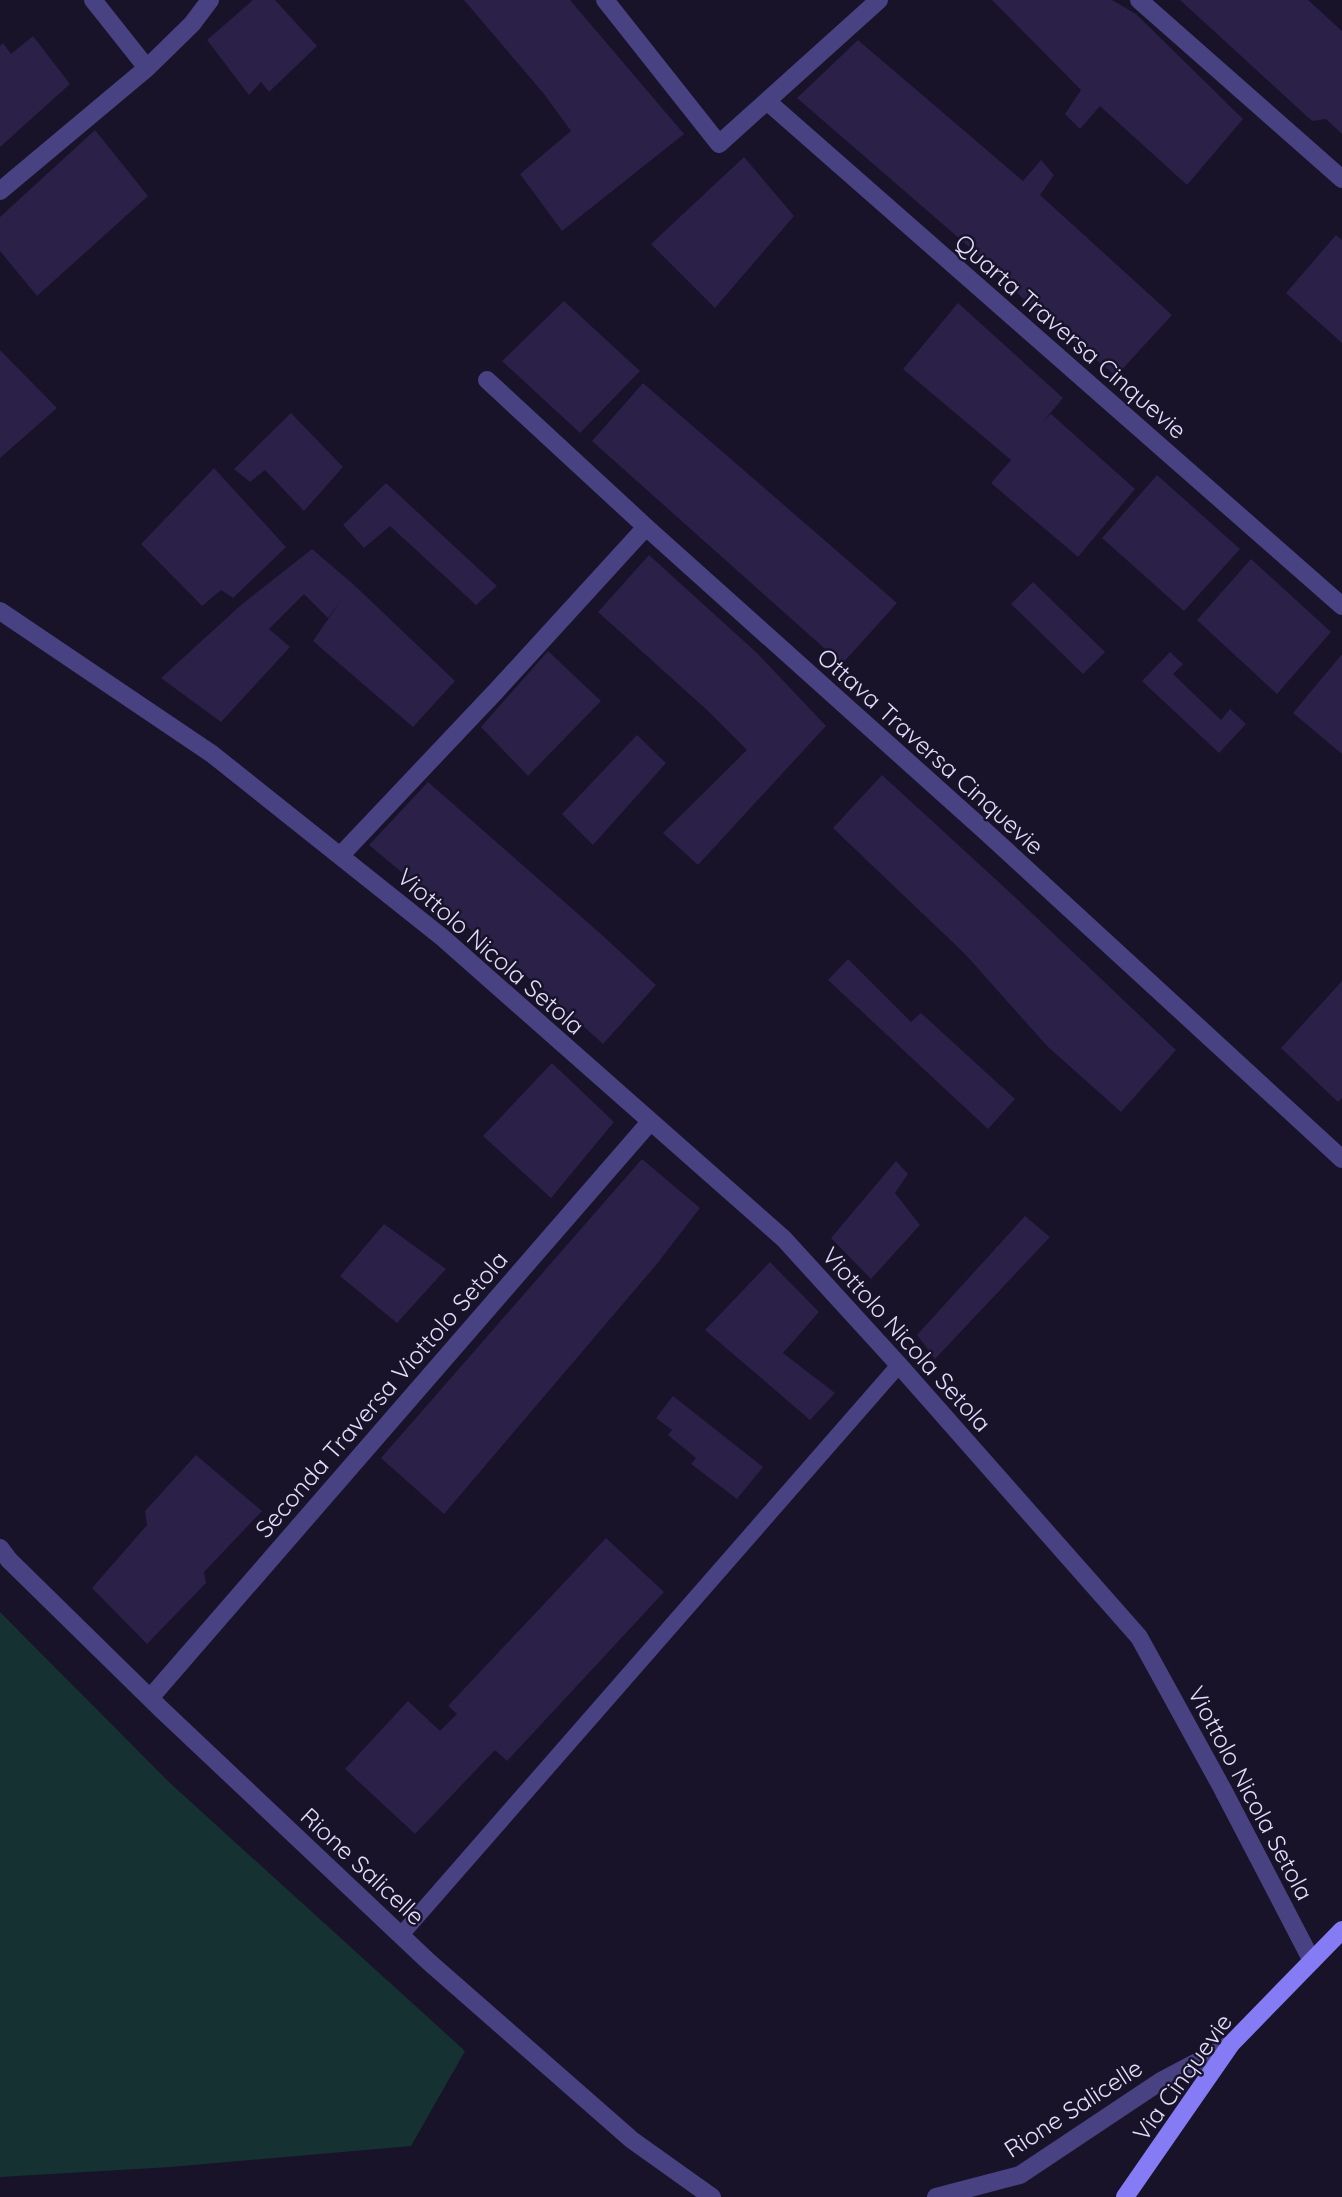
<svg xmlns="http://www.w3.org/2000/svg" width="1342" height="2197" viewBox="0 0 1342 2197" font-family="Quicksand,sans-serif">
  <style>
    .green { fill: #163132 }
    .building { fill: #2a2048 }
    .lines { fill: none; stroke-linecap: round; stroke-linejoin: round }
    .lane { stroke: #484283; stroke-width: 16 }
    .street { stroke: #484283; stroke-width: 18 }
    .secondary { stroke: #857bf5; stroke-width: 18 }
    .labels { text-anchor: middle; dominant-baseline: central; stroke-width: 5; stroke-linejoin: round; paint-order: stroke }
    .street-label { font-size: 24px; fill: #e2ddfc; stroke: #181328 }
  </style>
  <rect width="100%" height="100%" fill="#181328"/>
  <path class="green" d="M0 1612 170 1783 465 2051 411 2146 171 2167 0 2177Z"/>
  <path class="building" d="M253 0H275L317 46 269 92 261 82 249 95 207 40Z
    M464 0H570L684 134 562 231 520 174 571 131 544 94Z
    M992 0H1112L1136 14 1243 119 1187 185 1100 106 1080 129 1065 114 1081 90Z
    M1180 0H1308L1342 31V134L1326 119 1312 121Z
    M33 36 70 84 0 147V46L3 43 11 54Z
    M858 40 1023 181 1041 160 1054 175 1040 195 1172 315 1116 376 1035 310 968 246 797 98Z
    M95 130 148 196 37 296 0 251V217Z
    M744 157 794 216 715 308 651 244Z
    M1336 235 1342 240V343L1286 293Z
    M564 301 640 371 580 433 502 361Z
    M958 303 1063 398 1043 422 1051 414 1135 489 1078 557 991 483 1011 460 903 369Z
    M0 350 57 408 0 458Z
    M643 383 897 603 842 664 592 441Z
    M291 413 343 467 304 511 265 470 250 482 234 469Z
    M214 468 286 547 233 598 221 590 202 606 141 544Z
    M1157 475 1240 549 1184 611 1102 538Z
    M386 483 497 586 476 605 390 526 364 548 343 525Z
    M312 549 353 584 455 681 413 727 313 641 342 599 328 618 304 594 269 629 290 647 221 722 161 678 241 605Z
    M649 555 757 653 826 726 698 865 663 833 747 750 707 710 598 612Z
    M1251 559 1331 632 1277 694 1197 620Z
    M1033 582 1105 652 1083 674 1011 604Z
    M548 651 601 701 528 776 481 727Z
    M1170 652 1183 664 1173 674 1221 720 1230 709 1246 724 1219 753 1142 681Z
    M1342 654V754L1293 713Z
    M637 735 666 763 593 845 562 814Z
    M882 775 1016 898 1176 1050 1121 1112 1047 1046 965 954 833 828Z
    M428 782 602 935 656 985 603 1044 549 995 369 845Z
    M848 959 911 1022 921 1013 1015 1099 988 1129 828 980Z
    M1342 981V1098L1338 1102 1281 1048Z
    M552 1063 614 1122 551 1198 483 1136Z
    M642 1159 700 1208 656 1265 444 1514 381 1458Z
    M896 1161 908 1174 895 1193 920 1225 871 1279 831 1238Z
    M1025 1216 1050 1237 935 1359 917 1335Z
    M384 1224 446 1269 397 1323 340 1276Z
    M770 1262 819 1312 783 1353 835 1393 810 1420 705 1330Z
    M673 1396 763 1467 737 1499 691 1464 696 1458 668 1435 672 1430 656 1418Z
    M196 1455 262 1511 204 1572 206 1583 147 1644 92 1588 147 1525 145 1511Z
    M606 1538 664 1592 507 1761 495 1750 415 1834 345 1769 408 1701 440 1731 457 1714 448 1706Z"/>
  <g class="lines">
    <path class="lane" d="M401 1935 899 1365"/>
    <path class="street" d="M605 0 719 144 879 0
      M1139 0 1342 179
      M147 68 192 24 210 0
      M768 102 1342 606
      M0 191 147 68 93 0
      M487 380 646 527 985 831 1342 1159
      M0 611 212 754 443 938 784 1239 899 1365 1139 1637 1222 1788 1312 1961
      M340 856 497 690 646 527
      M0 1548 9 1560 162 1710 429 1962 632 2140 712 2197
      M150 1698 650 1122
      M936 2197 1020 2175 1161 2081 1231 2044"/>
    <path class="secondary" d="M1125 2197 1231 2044 1342 1930"/>
  </g>
  <g class="labels">
    <g class="street-label">
      <text transform="translate(1071 336) rotate(41)">Quarta Traversa Cinquevie</text>
      <text transform="translate(931 751) rotate(42)">Ottava Traversa Cinquevie</text>
      <text transform="translate(491 951) rotate(41)">Viottolo Nicola Setola</text>
      <text transform="translate(907 1339) rotate(48)">Viottolo Nicola Setola</text>
      <text transform="translate(381 1394) rotate(-49)">Seconda Traversa Viottolo Setola</text>
      <text transform="translate(1251 1793) rotate(62)">Viottolo Nicola Setola</text>
      <text transform="translate(363 1866) rotate(43)">Rione Salicelle</text>
      <text transform="translate(1182 2077) rotate(-54)">Via Cinquevie</text>
      <text transform="translate(1073 2108) rotate(-33)">Rione Salicelle</text>
    </g>
  </g>
</svg>
